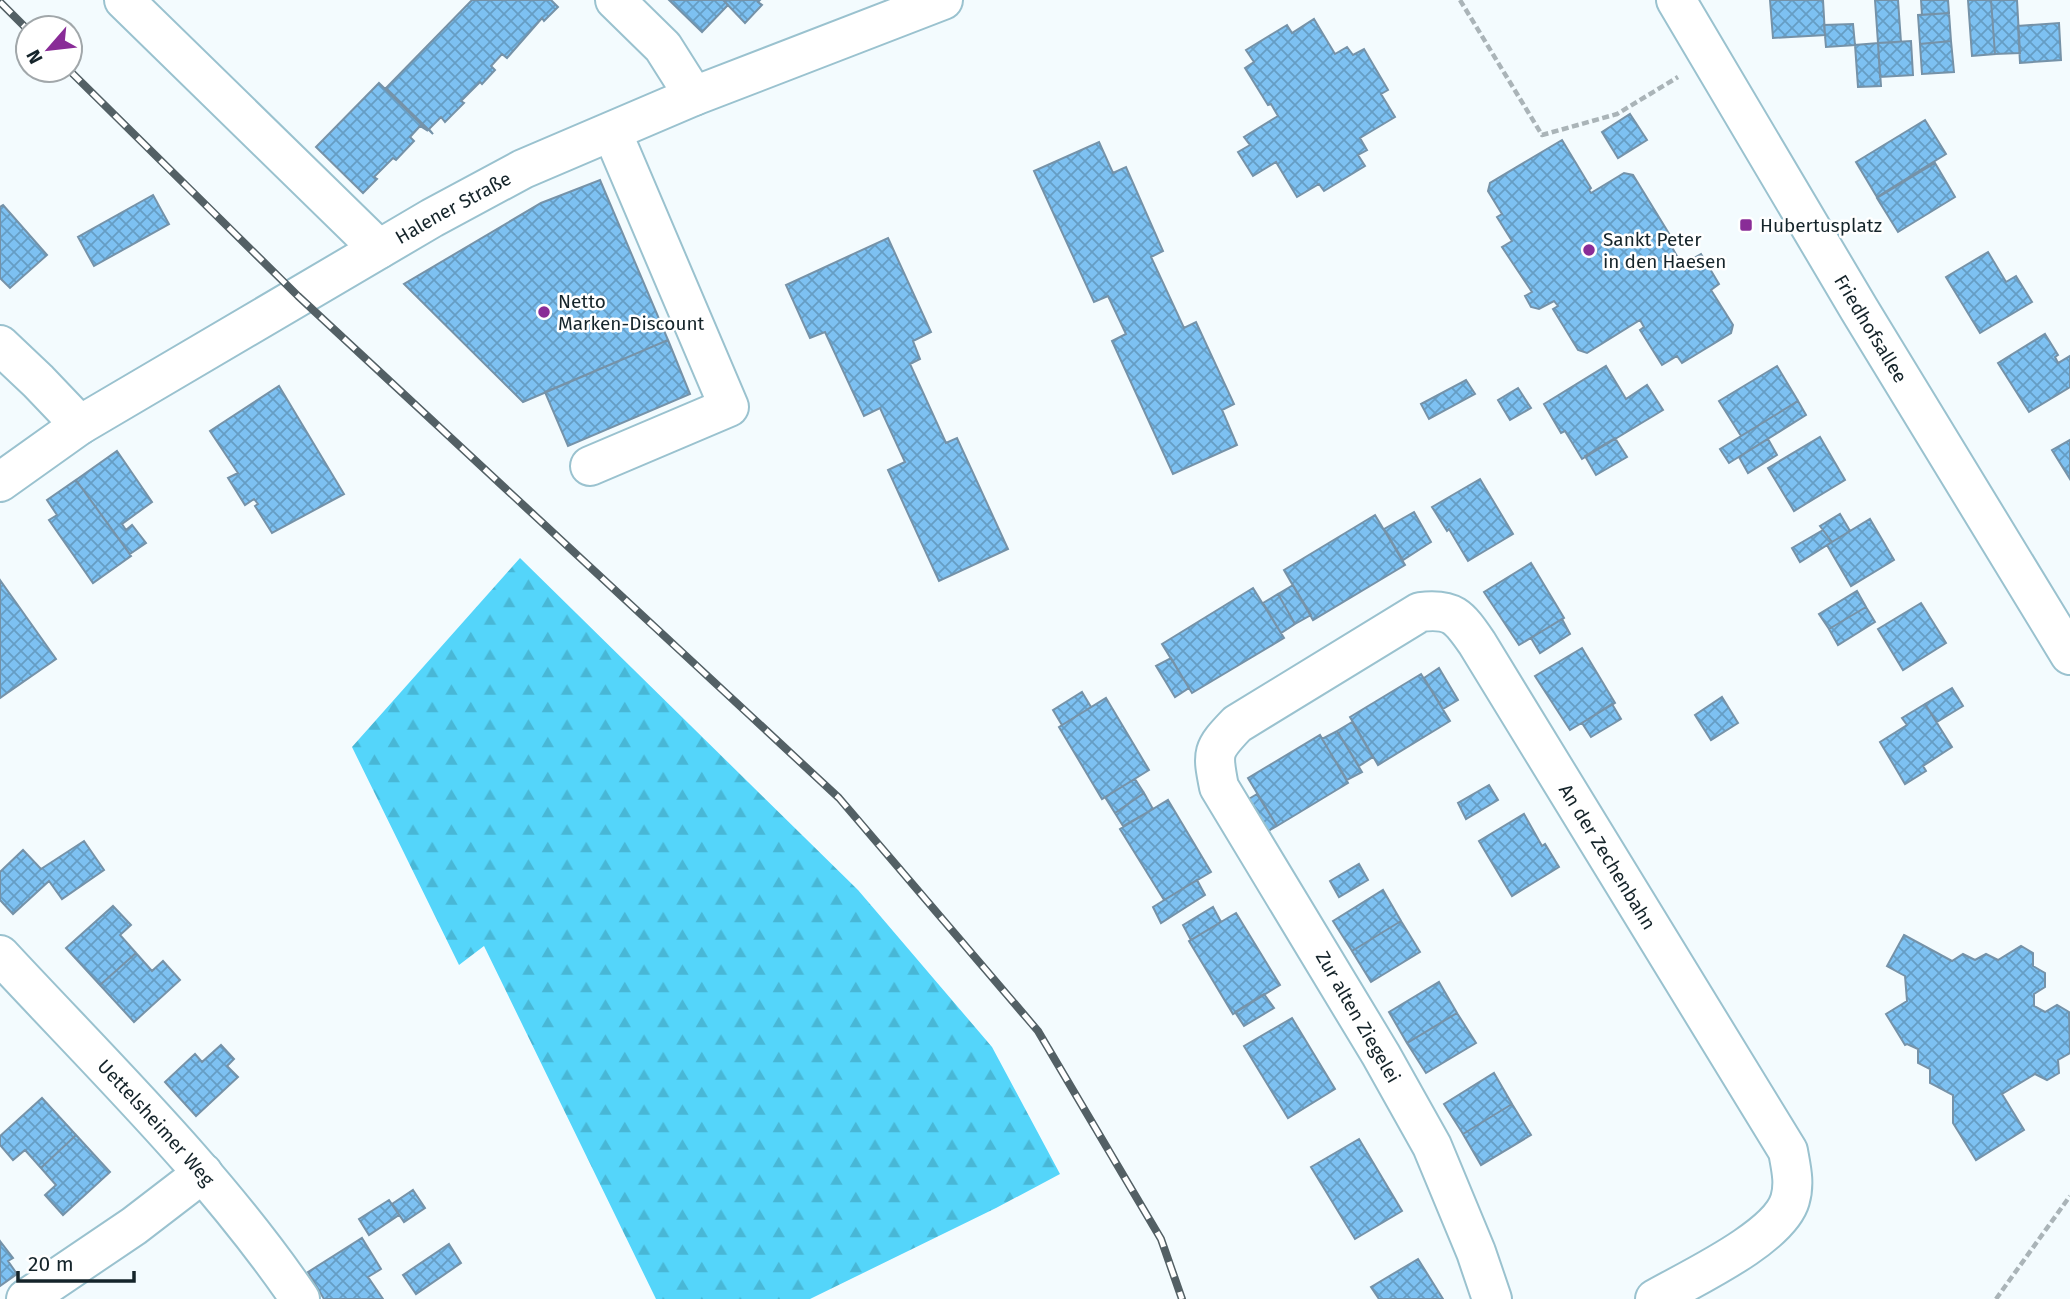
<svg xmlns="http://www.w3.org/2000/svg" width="2070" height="1299" viewBox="0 0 2070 1299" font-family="'Fira Sans',sans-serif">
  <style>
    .forest { fill: url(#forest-firs) }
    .building { fill: url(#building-cross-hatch); stroke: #7592a8; stroke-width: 2 }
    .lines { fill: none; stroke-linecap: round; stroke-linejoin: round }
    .minor-casing { stroke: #9ac2cf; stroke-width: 42 }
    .path { stroke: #aab4b8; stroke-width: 4.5; stroke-dasharray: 7 3.5; stroke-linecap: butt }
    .minor { stroke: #fff; stroke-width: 38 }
    .rail-casing { stroke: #536065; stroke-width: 8 }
    .rail { stroke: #fff; stroke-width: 5; stroke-dasharray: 16; stroke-linecap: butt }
    .poi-dot { fill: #892c97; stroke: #fff; stroke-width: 2.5 }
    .labels { text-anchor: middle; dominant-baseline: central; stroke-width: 5; stroke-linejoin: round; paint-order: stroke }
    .street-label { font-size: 19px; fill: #15242a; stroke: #fff }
    .poi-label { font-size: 19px; fill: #15242a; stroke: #fff; text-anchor: start }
  </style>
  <defs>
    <pattern id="forest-firs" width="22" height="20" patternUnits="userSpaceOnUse" patternTransform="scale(1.75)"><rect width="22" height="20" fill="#54d5fa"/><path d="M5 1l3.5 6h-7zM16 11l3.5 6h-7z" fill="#48b7d6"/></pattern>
    <pattern id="building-cross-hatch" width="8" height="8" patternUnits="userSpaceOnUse" patternTransform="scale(1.75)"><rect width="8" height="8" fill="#7dc1f2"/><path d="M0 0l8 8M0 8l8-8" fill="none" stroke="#659dc4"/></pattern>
  </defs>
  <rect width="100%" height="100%" fill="#f3fbfe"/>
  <path class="forest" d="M520 558 858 890 992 1047 1060 1174 996 1208 810 1299H656L484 946 459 965 352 747Z"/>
  <path class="building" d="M472 0H551L558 7 544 21 542 18 507 58 502 54 491 66 495 70 482 84 480 82 461 101 464 103 445 122 441 117 429 129 433 134 386 88Z
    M669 0H723L728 5 702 32Z
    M723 0H760L758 2 762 5 745 23Z
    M1770 0H1823L1825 35 1773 38Z
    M1875 0H1898L1901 42 1878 43Z
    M1921 0H1948L1949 13 1922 15Z
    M1968 0H1991L1995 54 1972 56Z
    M1991 0H2017L2020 53 1995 54Z
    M1949 13 1951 41 1920 44 1918 15Z
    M1314 19 1335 54 1347 47 1353 55 1364 49 1388 90 1381 94 1395 117 1360 138 1367 150 1358 155 1365 166 1324 191 1319 184 1297 197 1276 162 1253 176 1238 152 1250 145 1244 137 1278 116 1271 104 1268 105 1245 68 1254 62 1246 50 1287 25 1292 33Z
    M2059 23 2061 60 2020 63 2018 26Z
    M1853 24 1855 45 1826 47 1824 25Z
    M1911 41 1913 75 1880 77 1878 43Z
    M1951 41 1954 72 1922 74 1920 44Z
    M1878 43 1881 86 1858 87 1855 45Z
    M379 83 428 131 420 126 410 137 414 141 396 160 393 158 374 177 377 179 363 193 316 147Z
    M1630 114 1647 140 1618 158 1602 132Z
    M1925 120 1946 154 1877 197 1856 162Z
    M1562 140 1591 188 1589 190 1591 193 1624 173 1633 175 1673 240 1669 242 1682 265 1701 254 1719 284 1711 290 1733 325 1731 333 1682 363 1677 356 1662 365 1640 330 1644 327 1640 320 1587 353 1578 350 1553 309 1558 306 1554 301 1539 309 1531 307 1525 296 1532 292 1502 247 1512 241 1497 217 1502 214 1488 191 1490 183Z
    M1099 142 1113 173 1126 167 1163 251 1151 257 1184 328 1196 322 1234 404 1222 410 1237 445 1173 474 1112 341 1126 334 1108 296 1094 302 1034 171Z
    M1935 163 1955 197 1898 232 1877 198Z
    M600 180 668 340 523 402 404 284 541 203Z
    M153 195 169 224 94 266 78 237Z
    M3 205 47 255 10 288 0 278V207Z
    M888 238 931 332 913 341 920 359 910 364 946 443 957 438 1008 549 939 581 888 470 905 462 880 408 864 416 825 332 810 338 786 285Z
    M1988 252 2006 282 2016 276 2032 302 1980 333 1946 277Z
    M2045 334 2058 355 2055 357 2058 363 2070 356V387L2029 412 1998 363Z
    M668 340 690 394 568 446 545 392Z
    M1606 366 1626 399 1647 385 1663 410 1582 459 1565 431 1561 433 1544 404Z
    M1777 366 1798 401 1741 436 1719 401Z
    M1466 380 1475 394 1429 419 1421 404Z
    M279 386 344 494 272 533 255 506 258 504 254 499 245 505 228 478 238 473 210 431Z
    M1518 388 1531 408 1510 420 1498 400Z
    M1798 401 1806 415 1729 463 1720 449Z
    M1820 437 1845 480 1794 511 1768 468Z
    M1615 438 1627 457 1596 475 1585 456Z
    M1768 439 1777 455 1748 473 1739 457Z
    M2070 440V479L2052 450Z
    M117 451 152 502 122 524 126 530 132 525 146 543 130 554 76 480Z
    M1480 479 1513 534 1468 561 1449 529 1447 531 1432 507Z
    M76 480 131 556 93 583 49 520 57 515 47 500Z
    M1414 512 1431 542 1403 560 1384 529Z
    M1840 514 1850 531 1832 542 1820 526Z
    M1375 515 1405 565 1313 620 1284 570Z
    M1870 519 1894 560 1851 586 1827 545Z
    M1823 530 1832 542 1800 562 1792 548Z
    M1531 563 1564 618 1519 645 1484 592Z
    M0 580 56 659 0 698Z
    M1293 585 1311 615 1295 624 1278 594Z
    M1253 588 1284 638 1192 693 1162 644Z
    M1857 591 1866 607 1829 629 1819 614Z
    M1278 594 1295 624 1281 633 1263 603Z
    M1921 603 1946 643 1903 670 1878 629Z
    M1866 607 1875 622 1838 645 1829 629Z
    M1562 619 1570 634 1540 653 1531 638Z
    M1582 648 1615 703 1570 730 1535 676Z
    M1171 658 1189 688 1175 697 1156 666Z
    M1439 668 1458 700 1443 709 1424 678Z
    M1421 674 1450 721 1378 765 1350 717Z
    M1952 688 1963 706 1937 722 1925 704Z
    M1082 692 1091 707 1062 725 1053 710Z
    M1722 697 1738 723 1711 740 1695 715Z
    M1106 698 1149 770 1102 799 1059 727Z
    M1612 704 1621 719 1591 737 1582 723Z
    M1925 704 1952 747 1923 766 1926 771 1905 784 1880 742 1907 725 1902 718Z
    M1352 722 1373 757 1359 766 1337 731Z
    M1337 731 1362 772 1347 780 1322 739Z
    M1320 735 1348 783 1277 826 1248 778Z
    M1135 779 1144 793 1115 813 1105 797Z
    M1489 785 1498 800 1466 819 1458 803Z
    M1144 793 1153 809 1123 826 1115 813Z
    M1257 794 1277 826 1261 835 1242 803Z
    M1168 800 1211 872 1164 900 1120 829Z
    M1524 814 1542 846 1545 844 1559 867 1512 896 1479 841Z
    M84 841 104 870 62 899 49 881 13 914 0 900V872L23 850 41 869Z
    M1359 864 1368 880 1339 897 1330 881Z
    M1197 880 1205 895 1161 923 1153 907Z
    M1383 890 1401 921 1352 951 1333 921Z
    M113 906 131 925 120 935 136 953 100 985 66 948Z
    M1213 907 1221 922 1191 940 1183 925Z
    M1236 913 1280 985 1233 1014 1189 941Z
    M1401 921 1420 952 1371 982 1352 951Z
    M1904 935 1952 961 1963 954 1975 960 1986 954 1998 960 2021 946 2033 953V966L2045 973V987L2034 994V1006L2045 1012 2057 1005 2069 1012 2070 1053 2058 1060 2059 1073 2047 1080 2035 1074 2002 1094 2024 1130 1976 1160 1953 1123V1095L1930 1083V1069L1918 1063V1049L1907 1044 1905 1045 1886 1014 1907 1001 1905 976 1887 966Z
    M136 953 152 971 163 961 180 980 134 1022 100 985Z
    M1439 982 1457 1013 1407 1043 1389 1012Z
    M1264 994 1274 1008 1244 1026 1235 1012Z
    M1457 1013 1476 1043 1426 1073 1407 1043Z
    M1292 1018 1335 1089 1288 1118 1244 1046Z
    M221 1045 234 1059 227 1066 238 1077 196 1116 165 1082 195 1054 202 1062Z
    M1494 1073 1512 1104 1463 1134 1444 1104Z
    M42 1098 76 1135 41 1168 25 1150 13 1160 0 1145V1136Z
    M1512 1104 1531 1135 1481 1165 1463 1134Z
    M76 1135 110 1172 63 1215 45 1195 56 1185 41 1168Z
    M1359 1139 1402 1211 1355 1239 1311 1167Z
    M413 1190 425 1208 404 1222 392 1204Z
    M389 1200 399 1215 369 1235 359 1219Z
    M362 1238 381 1269 368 1277 383 1299H324L308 1272Z
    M0 1241 13 1258 8 1261 17 1274 0 1286Z
    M449 1244 461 1263 416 1294 403 1275Z
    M1418 1259 1443 1299H1379L1371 1287Z"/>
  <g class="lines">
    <defs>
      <g id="minor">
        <path d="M124 0 379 249"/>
        <path d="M615 0 663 47 694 96"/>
        <path id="s1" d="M1676 0 1859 309 2070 655"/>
        <path d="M0 345 38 381 80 425"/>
        <path d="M590 466 729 407 612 132"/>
        <path id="s2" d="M0 482 80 425 432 218 523 169 694 96 943 0"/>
        <path id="s3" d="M0 955C103 1066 214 1173 300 1299"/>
        <path d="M26 1299 134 1226 203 1173"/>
        <path id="s4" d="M1492 1299 1476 1252 1432 1146 1381 1055 1219 787C1212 752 1212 750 1237 724L1420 612C1453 608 1459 617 1477 643L1788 1151C1791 1168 1795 1183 1790 1200 1779 1238 1690 1279 1655 1299"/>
      </g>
    </defs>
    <use href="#minor" class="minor-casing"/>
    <path class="path" d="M1460 0 1542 135 1617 114 1678 77
      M1996 1299 2070 1196"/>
    <use href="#minor" class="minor"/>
    <defs>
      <path id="rail" d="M0 2 28 30
        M69 70 298 296 839 798 1038 1031 1161 1239 1182 1299"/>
    </defs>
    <use href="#rail" class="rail-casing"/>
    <use href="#rail" class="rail"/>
  </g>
  <g class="poi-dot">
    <rect x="1739" y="218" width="14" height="14" rx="3.5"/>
    <circle cx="1589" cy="250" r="7"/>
    <circle cx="544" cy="312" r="7"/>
  </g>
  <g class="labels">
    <g class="street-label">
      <text stroke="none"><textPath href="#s2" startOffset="530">Halener Straße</textPath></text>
      <text stroke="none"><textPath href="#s1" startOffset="382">Friedhofsallee</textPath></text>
      <text stroke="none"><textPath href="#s4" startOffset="1188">An der Zechenbahn</textPath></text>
      <text transform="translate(1358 1017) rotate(60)">Zur alten Ziegelei</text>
      <text stroke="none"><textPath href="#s3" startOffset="229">Uettelsheimer Weg</textPath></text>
    </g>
    <g class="poi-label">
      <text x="1760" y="225">Hubertusplatz</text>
      <text x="1603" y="239">Sankt Peter<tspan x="1603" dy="22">in den Haesen</tspan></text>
      <text x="558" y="301">Netto<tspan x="558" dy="22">Marken-Discount</tspan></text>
    </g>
  </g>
  <g transform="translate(49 49) rotate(242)"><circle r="33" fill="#ffffff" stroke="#a1a7aa" stroke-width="2"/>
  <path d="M0-5L12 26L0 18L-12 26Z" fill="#892c97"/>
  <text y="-10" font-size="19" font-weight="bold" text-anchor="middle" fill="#15242a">N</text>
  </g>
  <path d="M18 1271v10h116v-10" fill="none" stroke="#15242a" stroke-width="3.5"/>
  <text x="28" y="1271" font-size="21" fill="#15242a" stroke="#ffffff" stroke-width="5" paint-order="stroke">20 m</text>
</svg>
